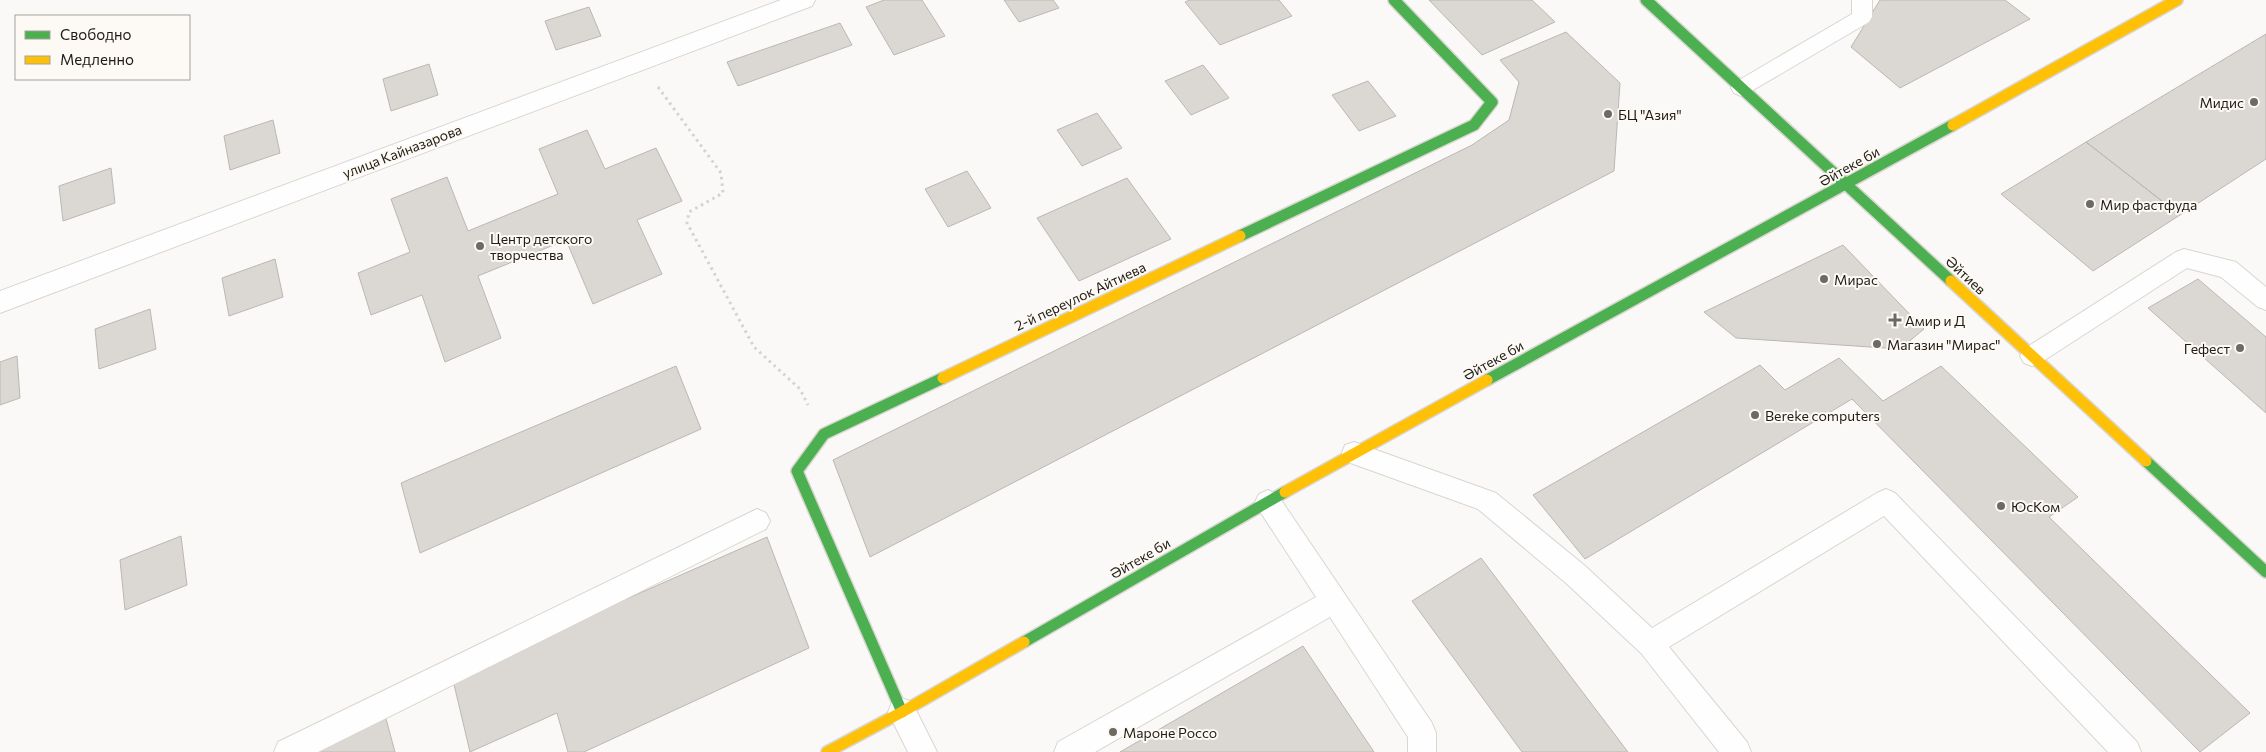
<svg xmlns="http://www.w3.org/2000/svg" width="2266" height="752" viewBox="0 0 2266 752" font-family="Commissioner,sans-serif">
  <style>
    .building { fill: #dbd7d2; stroke: #bbb8b3 }
    .lines { fill: none; stroke-linecap: round; stroke-linejoin: round }
    .lane-casing { stroke: #d9d6d1; stroke-width: 2 }
    .street-casing { stroke: #d9d6d1; stroke-width: 2 }
    .fast-casing { stroke: #d9d6d1; stroke-width: 14 }
    .slow-casing { stroke: #d9d6d1; stroke-width: 14 }
    .path { stroke: #d4d3d2; stroke-width: 3; stroke-dasharray: 2.5 4; stroke-linecap: butt }
    .lane { fill: #fefefe; fill-rule: evenodd }
    .street { fill: #fefefe; fill-rule: evenodd }
    .fast { stroke: #4caf50; stroke-width: 11 }
    .slow { stroke: #ffc107; stroke-width: 11 }
    .poi-dot { fill: #6d6963; stroke: #fdfaf5; stroke-width: 2 }
    .labels { text-anchor: middle; dominant-baseline: central; stroke-width: 4; stroke-linejoin: round; paint-order: stroke }
    .poi-label { font-size: 14px; fill: #201b13; stroke: #fdfaf5; text-anchor: start }
    .street-label { font-size: 14px; fill: #201b13; stroke: #fdfaf5 }
  </style>
  <rect width="100%" height="100%" fill="#fbf9f7"/>
  <path class="building" d="M884 0H922L945 36 894 55 866 7Z
    M1004 0H1053L1059 8 1019 22Z
    M1190 0H1279L1292 16 1220 45 1185 2Z
    M1429 0H1532L1555 22 1482 55Z
    M1880 0H2005L2030 19 1900 88 1851 47Z
    M589 7 601 36 556 50 545 21Z
    M840 23 852 45 738 86 727 62Z
    M1566 32 1620 83 1614 171 870 557 833 460 1472 145 1509 120 1519 82 1500 60Z
    M2266 34V159L2180 215 2086 142Z
    M429 64 438 95 391 111 383 79Z
    M1203 65 1229 98 1191 115 1165 81Z
    M1368 81 1396 116 1359 131 1332 95Z
    M1097 113 1122 148 1082 166 1057 130Z
    M273 120 280 153 230 170 224 136Z
    M587 130 605 169 656 148 682 201 637 220 662 274 593 304 566 240 478 276 501 338 445 362 422 295 371 315 358 273 410 252 391 199 447 177 468 231 558 194 539 149Z
    M2086 142 2180 215 2093 271 2001 194Z
    M111 168 115 203 63 221 59 186Z
    M967 171 991 208 948 227 925 189Z
    M1127 178 1171 239 1079 281 1037 218Z
    M1843 245 1924 329 1900 349 1736 338 1704 312Z
    M275 259 283 297 229 316 222 278Z
    M2198 279 2266 337V413L2148 308Z
    M150 309 156 349 99 369 95 329Z
    M17 356 20 398 0 405V362Z
    M1839 358 1883 401 1941 366 2078 497 2049 517 2250 713 2200 752 1852 399 1585 559 1533 495 1760 365 1785 390Z
    M676 366 701 429 420 553 401 483Z
    M181 536 187 585 125 610 120 560Z
    M767 537 809 648 584 752H568L557 713 470 752 452 676Z
    M1481 558 1628 752H1522L1412 601Z
    M1303 646 1374 752H1120Z
    M385 715 395 752H309Z"/>
  <g class="lines">
    <defs>
      <path id="lane" d="M1852 0H1872V17L1869 22 1748 93 1741 96 1734 93 1731 88 1734 83 1852 14Z
        M2184 249 2236 262 2266 287V310L2258 307 2221 277 2187 268 2040 363 2032 366 2024 363 2020 356 2024 349 2176 252Z
        M1354 442 1496 493 1584 565 1652 628 1877 493 1886 489 1895 493 2137 742 2141 752H2108L1884 516 1669 647 1747 742 1751 752H1719L1641 653 1566 583 1478 509 1345 461 1342 453 1345 445Z
        M1268 490 1277 494 1432 723 1436 733V752H1408V737L1330 617 1095 752H1054L1058 742 1316 597 1259 510 1255 502 1259 494Z
        M757 509 766 513 770 521 766 529 318 752H274L278 742Z
        M902 698 912 702 937 752H908L888 712 892 702Z"/>
      <path id="street" d="M781 0H815L812 6 0 313V291Z"/>
      <path id="fast" d="M1646 0 1951 281
        M1240 236 1474 125 1492 102 1394 0
        M1487 380 1953 125
        M2146 461 2266 572
        M1024 642 1285 492
        M902 712 797 471 824 434 943 378"/>
      <path id="slow" d="M1953 125 2177 0
        M1951 281 2146 461
        M943 378 1240 236
        M1285 492 1487 380
        M827 752 902 712 1024 642"/>
    </defs>
    <use href="#lane" class="lane-casing"/>
    <use href="#street" class="street-casing"/>
    <use href="#fast" class="fast-casing"/>
    <use href="#slow" class="slow-casing"/>
    <path class="path" d="M658 87 721 173 723 193 689 212 687 223 754 347 800 389 808 405"/>
    <use href="#lane" class="lane"/>
    <use href="#street" class="street"/>
    <use href="#fast" class="fast"/>
    <use href="#slow" class="slow"/>
  </g>
  <g class="poi-dot">
    <circle cx="2254" cy="102" r="5"/>
    <circle cx="1608" cy="114" r="5"/>
    <circle cx="2090" cy="204" r="5"/>
    <circle cx="480" cy="246" r="5"/>
    <circle cx="1824" cy="279" r="5"/>
    <path d="M1892.5 312.5h5v5h5v5h-5v5h-5v-5h-5v-5h5z"/>
    <circle cx="1877" cy="344" r="5"/>
    <circle cx="2240" cy="348" r="5"/>
    <circle cx="1755" cy="415" r="5"/>
    <circle cx="2001" cy="506" r="5"/>
    <circle cx="1113" cy="732" r="5"/>
  </g>
  <g class="labels">
    <g class="poi-label">
      <text x="2244" y="102" text-anchor="end">Мидис</text>
      <text x="1618" y="114">БЦ "Азия"</text>
      <text x="2100" y="204">Мир фастфуда</text>
      <text x="490" y="238">Центр детского<tspan x="490" dy="16">творчества</tspan></text>
      <text x="1834" y="279">Мирас</text>
      <text x="1905" y="320">Амир и Д</text>
      <text x="1887" y="344">Магазин "Мирас"</text>
      <text x="2230" y="348" text-anchor="end">Гефест</text>
      <text x="1765" y="415">Bereke computers</text>
      <text x="2011" y="506">ЮсКом</text>
      <text x="1123" y="732">Мароне Россо</text>
    </g>
    <g class="street-label">
      <text transform="translate(402 151) rotate(-21)">улица Кайназарова</text>
      <text transform="translate(1849 166) rotate(-29)">Әйтеке би</text>
      <text transform="translate(1966 275) rotate(43)">Әйтиев</text>
      <text transform="translate(1080 296) rotate(-25)">2-й переулок Айтиева</text>
      <text transform="translate(1493 360) rotate(-29)">Әйтеке би</text>
      <text transform="translate(1140 558) rotate(-30)">Әйтеке би</text>
    </g>
  </g>
  <rect x="15" y="15" width="175" height="65" fill="#fdfaf5" stroke="#a5a19b"/>
  <rect x="25" y="31" width="25" height="8" fill="#4caf50" stroke="#a5a19b"/>
  <text x="60" y="40" font-size="15" fill="#201b13">Свободно</text>
  <rect x="25" y="56" width="25" height="8" fill="#ffc107" stroke="#a5a19b"/>
  <text x="60" y="65" font-size="15" fill="#201b13">Медленно</text>
</svg>
